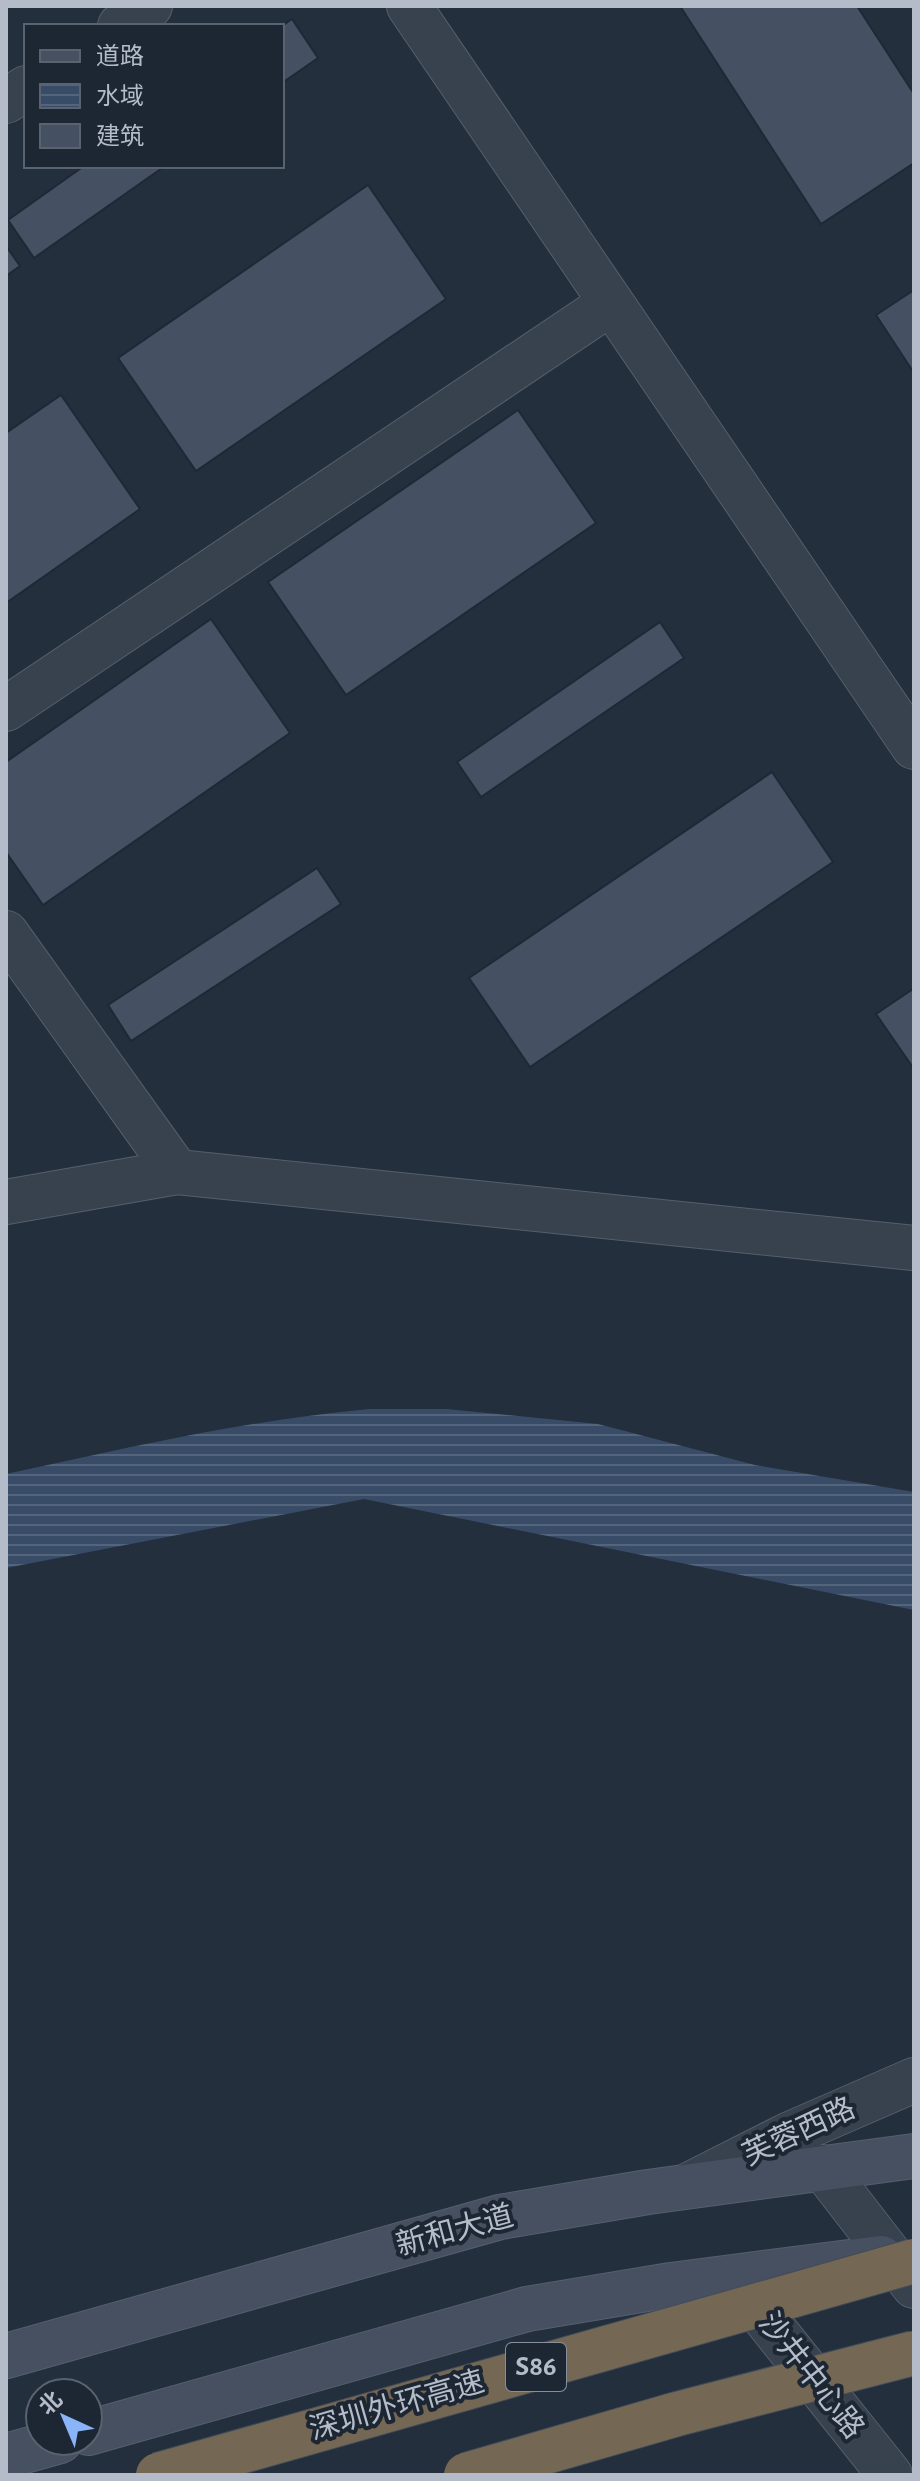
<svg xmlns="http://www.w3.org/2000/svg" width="920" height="2481" viewBox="0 0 920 2481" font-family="'Alegreya Sans','Noto Sans SC',sans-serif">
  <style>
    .water { fill: url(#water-rules) }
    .building { fill: #455162; stroke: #1f2835; stroke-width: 2 }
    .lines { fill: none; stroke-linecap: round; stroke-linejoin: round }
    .minor-casing { stroke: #565f6c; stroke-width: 46 }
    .tertiary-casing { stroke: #565f6c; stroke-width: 46 }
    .secondary-casing { stroke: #565f6c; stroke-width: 46 }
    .minor { stroke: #38414e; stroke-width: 44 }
    .tertiary { stroke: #38414e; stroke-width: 44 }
    .secondary { stroke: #465061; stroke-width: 44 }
    .motorway-bridge-casing { stroke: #434c59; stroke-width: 46; stroke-linecap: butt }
    .motorway-bridge { stroke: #746855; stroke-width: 44 }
    .labels { text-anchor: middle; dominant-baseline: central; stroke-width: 8; stroke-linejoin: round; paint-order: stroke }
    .shield { fill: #1d2633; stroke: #878f9c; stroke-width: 2 }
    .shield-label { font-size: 28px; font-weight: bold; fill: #b4bcc9 }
    .street-label { font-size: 30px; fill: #b4bcc9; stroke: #1d2633 }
  </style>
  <defs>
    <pattern id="water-rules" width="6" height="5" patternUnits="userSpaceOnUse" patternTransform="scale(2)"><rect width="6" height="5" fill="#394c67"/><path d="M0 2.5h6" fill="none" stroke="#53647b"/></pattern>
  </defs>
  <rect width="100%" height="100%" fill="#242f3e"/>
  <path class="water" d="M370 1409H446L598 1424 755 1465 914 1492V1610L364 1499 6 1568V1474C127 1448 246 1420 370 1409Z"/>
  <path class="building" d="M680 6H857L914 94V163L821 224Z
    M292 19 318 58 282 83V26Z
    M84 166H165L34 258 8 220Z
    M368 185 446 299 196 471 118 358Z
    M6 246 20 266 6 276Z
    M914 290V373L876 315Z
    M61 395 140 509 6 603V433Z
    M518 410 596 523 346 695 268 582Z
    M211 619 290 733 43 905 6 852V762Z
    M660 622 684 658 481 797 457 762Z
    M772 772 833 862 530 1067 469 978Z
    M317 868 341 904 131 1041 108 1005Z
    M913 989 914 990V1069L876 1014Z"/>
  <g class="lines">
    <defs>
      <path id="minor" d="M6 709 611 303
        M6 933 177 1172
        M6 1202 177 1172 914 1248"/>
      <path id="tertiary" d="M409 6 914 747
        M120 26 150 6
        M6 101 26 88
        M822 2167 914 2286
        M691 2184 790 2134 914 2080
        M733 2278 890 2475"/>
      <path id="secondary" d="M6 2356 500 2217 648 2192 914 2156
        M88 2433 527 2309 671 2285 881 2258
        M6 2456 60 2441"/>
    </defs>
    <use href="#minor" class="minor-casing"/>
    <use href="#tertiary" class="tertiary-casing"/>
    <use href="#secondary" class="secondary-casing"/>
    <use href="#minor" class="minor"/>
    <use href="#tertiary" class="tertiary"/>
    <use href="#secondary" class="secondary"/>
    <defs>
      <path id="motorway-bridge" d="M158 2475 914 2261
        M466 2475 677 2414 914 2353"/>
    </defs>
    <use href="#motorway-bridge" class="motorway-bridge-casing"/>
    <use href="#motorway-bridge" class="motorway-bridge"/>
  </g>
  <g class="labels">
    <rect class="shield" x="506" y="2343" width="60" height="48" rx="6"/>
    <g class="shield-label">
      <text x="536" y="2367">S86</text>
    </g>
    <g class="street-label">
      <text transform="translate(799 2132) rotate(-25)">芙蓉西路</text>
      <text transform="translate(455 2231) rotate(-15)">新和大道</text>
      <text transform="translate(811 2376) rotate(52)">沙井中心路</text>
      <text transform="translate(397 2406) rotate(-16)">深圳外环高速</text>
    </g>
  </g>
  <rect width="920" height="2481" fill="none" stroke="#b4bcc9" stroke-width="16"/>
  <rect x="24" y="24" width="260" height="144" fill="#1d2633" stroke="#59626f" stroke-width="2"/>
  <rect x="40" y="50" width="40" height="12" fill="#465061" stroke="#59626f" stroke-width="2"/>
  <text x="96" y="64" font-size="24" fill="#b4bcc9">道路</text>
  <rect x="40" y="84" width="40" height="24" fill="url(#water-rules)" stroke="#59626f" stroke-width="2"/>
  <text x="96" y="104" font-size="24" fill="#b4bcc9">水域</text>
  <rect x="40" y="124" width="40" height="24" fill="#455162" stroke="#59626f" stroke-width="2"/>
  <text x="96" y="144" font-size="24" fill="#b4bcc9">建筑</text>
  <g transform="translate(64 2417) rotate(316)"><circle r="38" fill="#1d2633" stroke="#59626f" stroke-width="2"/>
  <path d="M0-6L14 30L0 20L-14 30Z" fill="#8ab4f8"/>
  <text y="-12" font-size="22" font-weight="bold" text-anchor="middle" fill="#b4bcc9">北</text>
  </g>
</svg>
